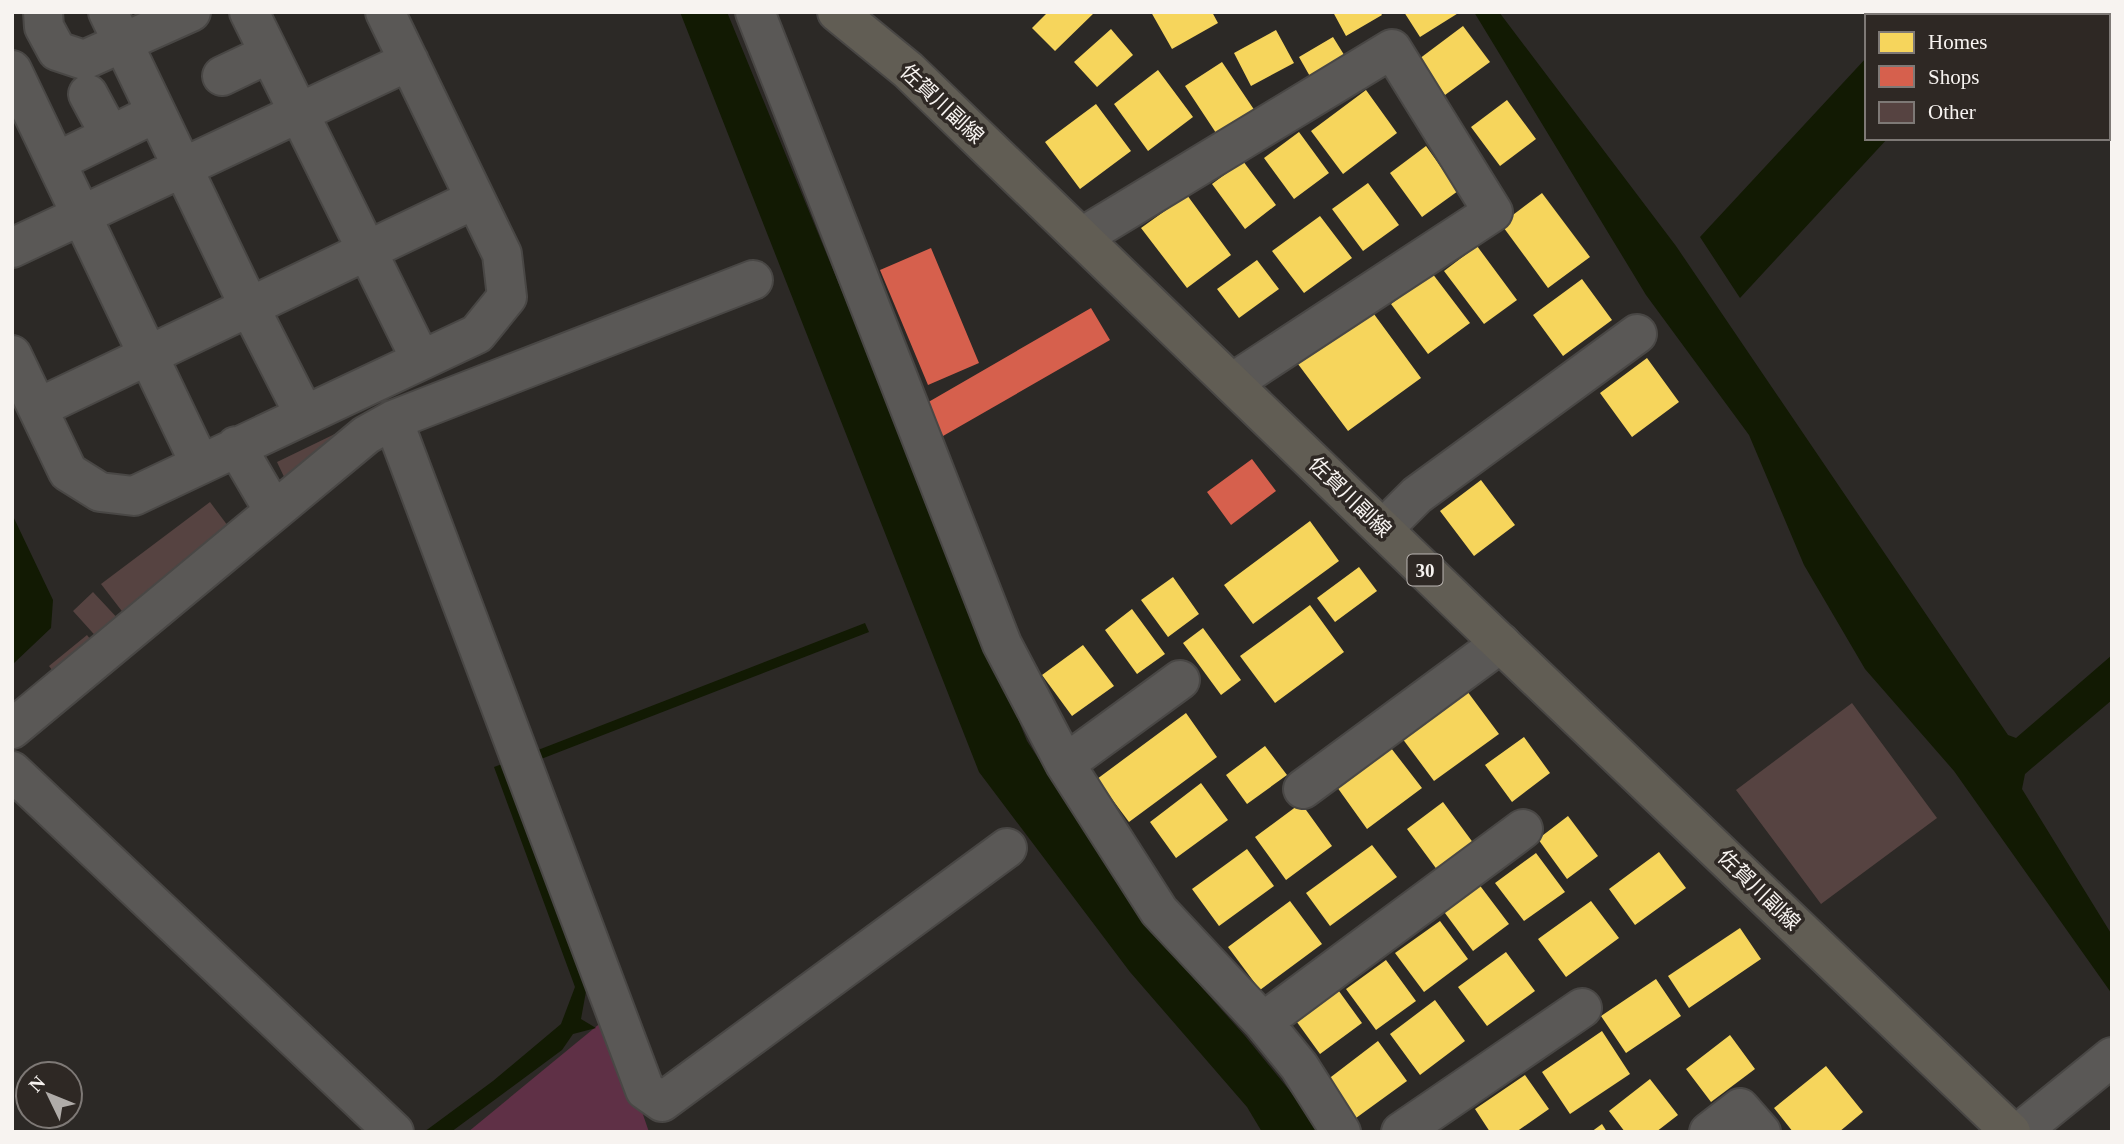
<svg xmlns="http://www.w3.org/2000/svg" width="2124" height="1144" viewBox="0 0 2124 1144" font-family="'Times New Roman','Noto Sans JP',serif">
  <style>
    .green { fill: #5f3046 }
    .water { fill: #121a03 }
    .homes { fill: #f6d55c }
    .shops { fill: #d6604d }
    .building { fill: #564341 }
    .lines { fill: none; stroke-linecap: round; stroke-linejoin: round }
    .minor-casing { stroke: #494745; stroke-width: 42 }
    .major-casing { stroke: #494745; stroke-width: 42 }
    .minor { stroke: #5a5856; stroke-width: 38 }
    .major { stroke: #615d54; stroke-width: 38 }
    .labels { text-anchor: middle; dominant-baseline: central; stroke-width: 7; stroke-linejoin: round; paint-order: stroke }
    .shield { fill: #2e2824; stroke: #bbb6b3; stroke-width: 2 }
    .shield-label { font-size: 19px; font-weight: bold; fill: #f7f3f0 }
    .street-label { font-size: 21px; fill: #f7f3f0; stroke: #2e2824 }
  </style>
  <rect width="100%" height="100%" fill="#2c2926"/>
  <path class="green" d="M609 1016 649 1132H468Z"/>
  <path class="water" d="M680 12H727L1027 741 1147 926 1245 1036 1303 1107 1318 1132H1262L1247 1107 1130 972 979 772Z
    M1474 12H1499L1676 246 2008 735 2016 738 2112 655V700L2025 774 2022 789 2112 935V994L1954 771 1865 669 1804 565 1749 435 1646 295Z
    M1908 12H2005L2001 16H1905Z
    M1867 57V138H1888L1740 298 1700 237Z
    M12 514 53 600 51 628 12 665Z
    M865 623 869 632 541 759 538 750Z
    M505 763 587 986 581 1019 596 1028 573 1034 562 1050 451 1132H424L493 1081 561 1024 575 987 494 767Z"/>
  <path class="homes" d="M1048 12H1095L1055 51 1032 28Z
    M1151 12H1212L1218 23 1172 49Z
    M1333 12H1380L1382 15 1346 36Z
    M1404 12H1460L1420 37Z
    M1463 26 1490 62 1445 95 1419 59Z
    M1111 29 1133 55 1097 87 1074 62Z
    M1276 30 1294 63 1251 86 1234 53Z
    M1333 37 1351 66 1316 87 1299 57Z
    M1222 62 1257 114 1220 139 1185 86Z
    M1158 70 1193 117 1148 151 1114 104Z
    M1366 90 1397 133 1343 174 1311 131Z
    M1507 100 1536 139 1500 166 1471 127Z
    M1096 104 1131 151 1080 189 1045 142Z
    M1299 132 1329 173 1294 199 1264 158Z
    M1426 146 1458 191 1422 217 1390 173Z
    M1243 161 1276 205 1245 229 1212 184Z
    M1368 183 1399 225 1363 251 1332 209Z
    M1542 193 1590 257 1548 288 1501 224Z
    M1187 195 1231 255 1187 288 1141 228Z
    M1320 216 1352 258 1304 293 1272 251Z
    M1477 246 1517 300 1484 324 1444 271Z
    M1257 260 1279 289 1239 318 1217 289Z
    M1432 273 1470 323 1428 354 1391 304Z
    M1582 279 1612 320 1563 356 1533 315Z
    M1371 310 1421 378 1348 431 1298 364Z
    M1647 358 1679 402 1632 437 1600 393Z
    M1481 480 1515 525 1474 556 1440 511Z
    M1310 521 1339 561 1253 624 1224 585Z
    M1359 567 1377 591 1335 622 1317 598Z
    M1173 577 1199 614 1168 637 1141 600Z
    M1310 605 1344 652 1275 703 1240 656Z
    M1132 609 1165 654 1137 674 1105 630Z
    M1203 628 1241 680 1221 695 1183 643Z
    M1083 645 1114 686 1072 716 1042 675Z
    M1467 691 1499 734 1434 781 1402 738Z
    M1186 713 1217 757 1129 822 1097 779Z
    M1524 737 1550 773 1512 802 1485 765Z
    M1265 746 1287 775 1247 804 1226 775Z
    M1391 748 1422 788 1367 829 1337 787Z
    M1201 783 1228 820 1176 858 1150 822Z
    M1443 802 1474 844 1438 871 1407 829Z
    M1301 803 1332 846 1286 880 1255 837Z
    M1568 816 1598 856 1567 879 1538 839Z
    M1372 845 1397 877 1330 926 1306 893Z
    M1247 849 1274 886 1219 926 1192 889Z
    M1659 852 1686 888 1635 925 1609 889Z
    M1536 853 1565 892 1524 921 1495 883Z
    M1478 883 1509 924 1473 951 1442 909Z
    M1290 901 1322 944 1260 990 1228 947Z
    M1591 901 1619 938 1566 977 1538 939Z
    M1440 921 1468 959 1424 992 1395 953Z
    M1740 928 1761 959 1689 1008 1668 976Z
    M1506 952 1535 991 1487 1026 1458 987Z
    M1386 960 1416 1001 1376 1030 1346 989Z
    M1656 979 1681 1016 1626 1053 1601 1016Z
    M1336 987 1362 1023 1320 1054 1294 1018Z
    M1435 1000 1465 1041 1420 1075 1390 1034Z
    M1602 1031 1630 1074 1570 1114 1542 1072Z
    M1730 1035 1755 1069 1711 1102 1686 1069Z
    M1378 1041 1407 1081 1356 1118 1327 1080Z
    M1826 1066 1863 1112 1839 1132H1793L1774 1108Z
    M1525 1075 1549 1109 1516 1132H1490L1475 1109Z
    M1650 1079 1678 1115 1656 1132H1625L1609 1111Z
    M1602 1124 1607 1132H1591Z"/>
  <path class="shops" d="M931 248 979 363 928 385 880 270Z
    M1091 308 1110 340 943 436 925 404Z
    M1252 459 1276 491 1231 525 1207 492Z"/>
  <path class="building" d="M341 431 350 450 286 481 277 462Z
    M210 502 237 538 128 619 101 584Z
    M93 592 122 623 101 642 73 611Z
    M87 635 98 649 60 680 49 666Z
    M1852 703 1937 818 1821 904 1736 790Z"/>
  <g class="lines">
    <defs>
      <path id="minor" d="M43 12 44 27 57 51 84 60 191 12
        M108 12 249 306 304 414
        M249 12 421 360
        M755 12 1002 644 1065 764 1159 911 1263 1022 1299 1066 1341 1132
        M12 70 200 464
        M222 76 268 54
        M88 94 110 135
        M56 162 156 113
        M1082 237 1392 49 1493 212 1232 383
        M12 248 409 61
        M12 355 68 472 100 492 134 496 477 334 507 297 502 254 385 12
        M38 408 475 199
        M393 420 645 1090 662 1102 1007 848
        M236 446 274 511
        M1383 529 1417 495 1637 334
        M12 729 366 435 393 420 753 280
        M1065 764 1180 680
        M12 771 394 1132
        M1303 789 1501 643
        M1263 1022 1523 829
        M1401 1132 1582 1008
        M1709 1132 1740 1108 1761 1132
        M2020 1132 2112 1057"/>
      <path id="major" d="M837 12 908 70 1469 613 2011 1132"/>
    </defs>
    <use href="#minor" class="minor-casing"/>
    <use href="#major" class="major-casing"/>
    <use href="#minor" class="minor"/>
    <use href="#major" class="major"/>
  </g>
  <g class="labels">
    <rect class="shield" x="1407.5" y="554.5" width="35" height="31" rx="5"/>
    <g class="shield-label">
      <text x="1425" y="570">30</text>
    </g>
    <g class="street-label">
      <text transform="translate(942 104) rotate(43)">佐賀川副線</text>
      <text transform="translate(1350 497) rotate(44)">佐賀川副線</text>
      <text transform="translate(1759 890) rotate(44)">佐賀川副線</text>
    </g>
  </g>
  <rect width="2124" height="1144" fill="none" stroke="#f7f3f0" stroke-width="28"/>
  <rect x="1865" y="14" width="245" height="126" fill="#2e2824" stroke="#7e7976" stroke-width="2"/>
  <rect x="1879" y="32" width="35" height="21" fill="#f6d55c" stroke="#7e7976" stroke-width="2"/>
  <text x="1928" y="49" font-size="21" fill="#f7f3f0">Homes</text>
  <rect x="1879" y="66" width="35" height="21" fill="#d6604d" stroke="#7e7976" stroke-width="2"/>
  <text x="1928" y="84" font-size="21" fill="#f7f3f0">Shops</text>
  <rect x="1879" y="102" width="35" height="21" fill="#564341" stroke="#7e7976" stroke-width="2"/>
  <text x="1928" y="119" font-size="21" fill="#f7f3f0">Other</text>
  <g transform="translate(49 1095) rotate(313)"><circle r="33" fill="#2e2824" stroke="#7e7976" stroke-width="2"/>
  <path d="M0-5L12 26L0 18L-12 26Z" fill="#b0aca9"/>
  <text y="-10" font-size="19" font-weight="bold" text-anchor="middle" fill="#f7f3f0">N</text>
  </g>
</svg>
